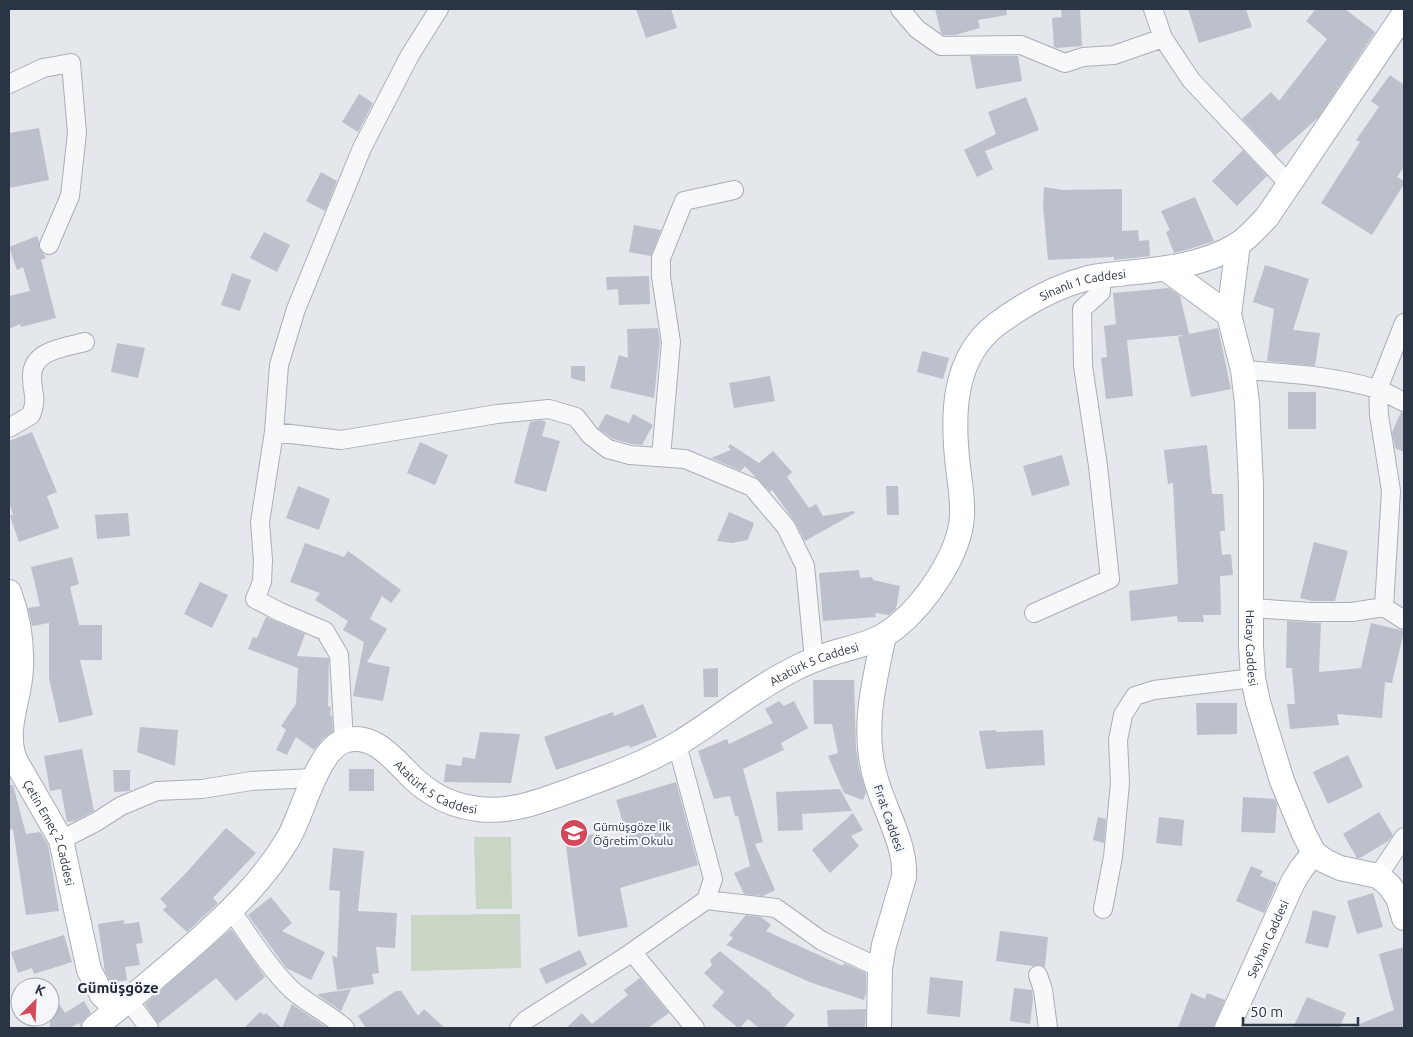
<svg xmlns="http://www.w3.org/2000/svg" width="1413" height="1037" viewBox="0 0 1413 1037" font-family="Ubuntu,sans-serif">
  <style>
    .grass { fill: #c9d6c5 }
    .building { fill: #bbc0ca }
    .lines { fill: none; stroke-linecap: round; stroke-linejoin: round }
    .street-casing { stroke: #a9aeb7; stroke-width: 20 }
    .secondary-casing { stroke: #a9aeb7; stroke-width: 26 }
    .street { stroke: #f7f8fa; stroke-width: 18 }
    .secondary { stroke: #fff; stroke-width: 24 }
    .labels { text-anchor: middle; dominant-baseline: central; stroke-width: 4.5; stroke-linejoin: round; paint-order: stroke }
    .street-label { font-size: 12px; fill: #2b3445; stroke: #f4f6f9 }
    .poi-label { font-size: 12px; fill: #2b3445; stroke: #f4f6f9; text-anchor: start }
    .quarter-label { font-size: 15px; font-weight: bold; fill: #1d2536; stroke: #f4f6f9 }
  </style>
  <rect width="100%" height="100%" fill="#e4e7ec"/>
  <path class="grass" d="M474 837H511L512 909H476Z
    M520 914 521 968 411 971V915Z"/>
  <path class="building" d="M636 9H671L677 28 646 38Z
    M935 9H1006L1007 15 978 20 980 28 955 35H944L941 33Z
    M1061 9H1080L1082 46 1057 48 1054 47 1052 18 1062 17Z
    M1188 9H1246L1252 27 1199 43Z
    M1316 9H1345L1375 32 1318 118 1276 155 1242 119 1271 92 1279 101 1327 39 1306 21Z
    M970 56H1018L1022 81 976 89Z
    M1390 75 1404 85V167L1397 177 1404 181V184L1372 235 1321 203 1360 142 1356 140 1379 107 1371 101Z
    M359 94 373 103 358 132 342 122Z
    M1026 97 1039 130 985 151 993 169 977 177 964 150 996 134 988 112Z
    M39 128 49 180 9 188V133Z
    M1243 150 1267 176 1237 206 1212 181Z
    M321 172 337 181 325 211 306 201Z
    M1044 187 1063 190 1122 189V231L1138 230 1139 241 1149 240 1150 256 1114 260V257L1048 260 1043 206Z
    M1195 197 1214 241 1193 248 1174 253 1166 232 1170 230 1161 211Z
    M634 225 661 230 651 256 629 252Z
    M264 232 290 245 277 272 250 258Z
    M37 236 39 241V247L46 258 41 260 56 318 21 327 20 324 9 329V296L30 291 23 267 17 270 9 247Z
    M1265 265 1309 279 1293 330 1320 333 1315 366 1267 361 1274 309 1253 302Z
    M232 273 251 280 240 311 221 305Z
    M649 276 650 304 619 305 618 289 607 290 606 277Z
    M1169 288 1180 296 1189 334 1218 328 1231 389 1191 397 1178 337 1184 335 1127 340 1133 396 1106 399 1101 358 1107 357 1104 326 1116 324 1113 293Z
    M658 328 660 342 654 398 610 388 619 355 628 358 627 329Z
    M117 343 145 348 138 378 111 372Z
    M922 351 949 358 943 379 917 372Z
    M571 366H585V382L571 378Z
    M770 376 775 401 734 408 729 383Z
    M1288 392H1316V429H1288Z
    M1401 412 1404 413V452L1395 448 1392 432Z
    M606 414 629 423 633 414 653 425 642 445 632 444 613 439 598 428Z
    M541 420 546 422 542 436 560 441 546 492 514 483 530 422Z
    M32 432 57 492 47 496 59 528 19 542 10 516 13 514 9 503V441Z
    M420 442 448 455 435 485 407 473Z
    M730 444 759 463 773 451 792 472 787 477 809 508 816 504 823 516 854 511 855 513 805 541 795 522 772 490 770 492 745 466 741 471 711 458 731 450 728 447Z
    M1207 445 1212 494H1223L1225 531H1220L1222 555 1231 554 1233 575 1220 576 1221 615H1203L1204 622H1178L1177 616 1131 621 1129 591 1178 584 1173 483 1168 484 1164 450Z
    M1062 455 1070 485 1032 496 1023 466Z
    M298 486 330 499 319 530 286 518Z
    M886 486H898L899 515H887Z
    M729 512 754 523 748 540 732 543 717 541Z
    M128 513 130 536 97 539 95 515Z
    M1314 542 1348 551 1335 601H1312L1300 598Z
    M305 543 344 557 348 551 401 590 391 603 382 596 370 619 387 629 367 662 390 667 383 701 353 696 364 642 343 630 348 621 315 600 320 593 290 582Z
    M72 557 79 584 70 587 79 625H102V660H80L93 715 59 723 49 678V623L32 626 28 608 40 606 31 567Z
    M859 570 860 578 872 577 873 580 900 586 896 609 889 615 875 613 876 617 823 621 819 573Z
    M200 582 228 595 212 628 184 614Z
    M266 617 305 634 297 656 329 658 328 706 331 707 330 715 332 716 333 732 324 738 314 750 296 737 287 755 276 750 286 730 281 726 296 704 298 668 248 649 253 637 257 638Z
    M1287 621 1321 623 1319 672 1361 668 1371 623 1404 631 1392 683 1385 682 1382 718 1337 714 1339 725 1290 729 1287 704H1295L1292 668H1286Z
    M718 668V697H704L703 669Z
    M813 680H854L856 748 859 768 866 792 863 800 844 793 828 756 838 753 832 724H814Z
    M779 701 784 706 794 701 808 728 781 743 784 750 743 769 763 842 755 844 775 890 763 896 744 894 734 873 750 866 738 816H735L730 796 714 799 698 751 727 739 729 744 773 723 765 709Z
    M1196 703H1237V734L1197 735Z
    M643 704 657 737 630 748 629 745 556 770 544 737 613 712 614 716Z
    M140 727 178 730 175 766 137 752Z
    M996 730V732L1043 730 1045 765 986 769 979 731Z
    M480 732 520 734 511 783 444 782 446 764 461 766 463 757 475 759Z
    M82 749 94 811 75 821 67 822 61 789 50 791 44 756Z
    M1348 755 1363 787 1328 804 1313 772Z
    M349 769H374V791H349Z
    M113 770H130V791L114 792Z
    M676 782 698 865 620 888 628 927 578 937 566 846 583 843 582 836 600 833 601 840 628 839 616 800Z
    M9 785H13L26 834 40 832 48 845 59 911 26 915 13 829 9 830Z
    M840 789 852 811 802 814 803 830 778 831 776 792Z
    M1243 797 1275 799 1277 804 1275 833 1241 832Z
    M1379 812 1393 835 1388 841 1360 858H1357L1343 834Z
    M853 813 863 830 851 836 859 846 830 873 812 850Z
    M1098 817 1106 819 1104 843 1093 840Z
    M1159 817 1184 820 1182 846 1156 843Z
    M226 828 256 853 213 898 218 903 187 932 163 910 167 906 160 899 186 873Z
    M333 848 364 851 358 911 397 913 395 948 376 947 379 973 372 974 374 984 337 990 332 955 337 958 340 891 329 890Z
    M1251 866 1263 871 1260 876 1277 883 1264 913 1236 901Z
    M1373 893 1383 927 1357 934 1347 901Z
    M271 897 292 923 282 931 325 952 311 980 286 968 248 915Z
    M1313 910 1336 916 1328 948 1305 943Z
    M746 915 761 917 771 925 766 931 843 966 844 963 866 973V993L864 1000 812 983 726 945 733 938 729 935Z
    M124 920V924L139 922 143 943 136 944 140 965 125 967 127 980 111 983 105 972 98 924Z
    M231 929 265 977 236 1001 216 978 158 1024 145 1004Z
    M1000 931 1048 937 1045 967 1040 965 1033 966 996 961Z
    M64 935 72 962 34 974 32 968 18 973 11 952Z
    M1404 947V1028H1350L1394 1010 1379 954Z
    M580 950 587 965 546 984 539 969Z
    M720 951 772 994 771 995 795 1015 784 1028H759L748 1019 740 1028H738L712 1006 724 992 704 973 712 965 710 960Z
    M930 977 963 981 960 1017 927 1014Z
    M640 978 669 1013 648 1028H566L582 1013 592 1024 628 995 624 990Z
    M1014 988 1032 990 1033 999 1030 1024 1010 1021Z
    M351 989 341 1011 319 996 318 994Z
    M396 991H401L418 1016 424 1009 445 1028H366L358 1016Z
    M1191 993 1205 999 1207 993 1225 1000 1213 1028H1178Z
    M1307 997 1346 1013 1339 1028H1293Z
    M84 1001 91 1013 81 1023V1027L79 1023 70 1028H50V1011L60 1005 65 1013Z
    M292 1004 299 1009 328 1028H282Z
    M866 1009 865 1028H828L827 1010Z
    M260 1012 264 1015 266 1013 282 1028H244Z"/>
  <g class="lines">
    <defs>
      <path id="street" d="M900 9 917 29 941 46 1021 45 1065 63 1083 57 1114 55 1163 38
        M1153 9 1163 38 1191 80 1289 184
        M9 84 43 68 71 63 77 133 70 196 49 245
        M1243 370C1288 373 1334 376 1377 389 1386 392 1395 398 1404 402
        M9 428 31 415C38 396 32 395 32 377 31 350 66 347 85 342
        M274 432 341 440 497 414 549 409 576 417 590 435 608 449 630 455 685 459 752 487 786 527 805 566 814 660
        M661 457 671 342 661 277V258L684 201 734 190
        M1384 607 1391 491 1379 415 1378 389 1404 323
        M1252 608 1311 612H1352L1384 607 1404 620
        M1034 613 1110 579 1098 466 1083 366 1082 309 1101 292V276
        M344 741 339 655 325 631 280 612 255 599 262 582 263 560 260 522 274 432 279 365 296 309 362 148 410 55 439 9
        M61 840 96 822 121 806 157 791 202 789 251 781 314 778
        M1378 876 1404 837
        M706 900 776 908 822 941 880 968
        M1103 909 1113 857 1120 783 1118 740 1123 715 1135 696 1154 690 1253 678
        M231 910C250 937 268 967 292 990 308 1004 328 1013 345 1028
        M632 952 695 1028
        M1038 975 1043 990 1048 1028
        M128 1000 149 1028
        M519 1028 526 1020 625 957 706 900 713 879 677 744"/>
      <g id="secondary">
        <path d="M1166 269 1229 315 1238 244"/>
        <path id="s1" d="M1229 315 1243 370 1247 403 1251 485V646L1253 678 1258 702 1282 781 1304 834 1314 853 1325 861 1340 868 1378 876 1389 885 1398 898 1404 918"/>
        <path id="s2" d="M9 592C18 616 22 643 21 668 20 701 3 728 15 760L61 840 89 970 102 995 117 1009"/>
        <path id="s3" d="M94 1028C130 999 166 969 201 938 234 908 265 878 288 839 302 816 317 750 344 741 371 732 390 755 407 772 414 780 423 787 432 793 446 802 461 807 478 809 509 813 538 802 566 792 604 778 645 764 679 743 717 720 751 691 790 671 805 663 820 657 836 652 857 646 878 642 896 627 925 604 960 554 962 516 963 500 960 483 958 467 952 416 952 358 997 324 1023 305 1054 287 1085 279 1098 275 1112 275 1126 273 1164 269 1203 265 1237 245 1248 238 1258 226 1267 217L1404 14"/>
        <path d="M879 1028 880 968 884 945 904 877C906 845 886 813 877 783 861 734 873 685 884 636"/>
        <path id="s4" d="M1227 1028 1293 882 1301 869 1314 853"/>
      </g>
    </defs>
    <use href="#street" class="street-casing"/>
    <use href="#secondary" class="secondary-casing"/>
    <use href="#street" class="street"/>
    <use href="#secondary" class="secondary"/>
  </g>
  <defs>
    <symbol id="school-disc" viewBox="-11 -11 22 22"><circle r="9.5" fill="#d1495b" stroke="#f4f6f9"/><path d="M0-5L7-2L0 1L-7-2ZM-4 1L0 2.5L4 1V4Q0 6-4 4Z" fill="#fff"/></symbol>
  </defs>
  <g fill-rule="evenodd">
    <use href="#school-disc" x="558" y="817" width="32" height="32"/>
  </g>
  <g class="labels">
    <g class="street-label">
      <text stroke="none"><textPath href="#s3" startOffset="1438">Sinanlı 1 Caddesi</textPath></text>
      <text stroke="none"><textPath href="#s1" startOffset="335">Hatay Caddesi</textPath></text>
      <text stroke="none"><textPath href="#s3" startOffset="915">Atatürk 5 Caddesi</textPath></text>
      <text stroke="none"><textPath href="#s3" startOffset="495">Atatürk 5 Caddesi</textPath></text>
      <text transform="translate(889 818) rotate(71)">Fırat Caddesi</text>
      <text stroke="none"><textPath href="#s2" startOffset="252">Çetin Emeç 2 Caddesi</textPath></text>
      <text stroke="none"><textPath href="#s4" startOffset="98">Seyhan Caddesi</textPath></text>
    </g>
    <g class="poi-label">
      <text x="593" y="826">Gümüşgöze İlk<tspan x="593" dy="14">Öğretim Okulu</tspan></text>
    </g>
    <g class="quarter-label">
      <text x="118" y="987">Gümüşgöze</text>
    </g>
  </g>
  <rect width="1413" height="1037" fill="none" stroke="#2b3445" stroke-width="20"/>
  <g transform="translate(35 1002) rotate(24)"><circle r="24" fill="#f4f6f9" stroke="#a4a8b1"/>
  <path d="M0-4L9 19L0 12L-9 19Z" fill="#d1495b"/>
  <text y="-8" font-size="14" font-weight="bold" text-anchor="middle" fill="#2b3445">K</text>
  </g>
  <path d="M1243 1017v8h115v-8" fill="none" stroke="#2b3445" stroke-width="2.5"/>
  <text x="1250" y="1017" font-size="15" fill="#2b3445" stroke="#f4f6f9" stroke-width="4" paint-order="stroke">50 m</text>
</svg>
